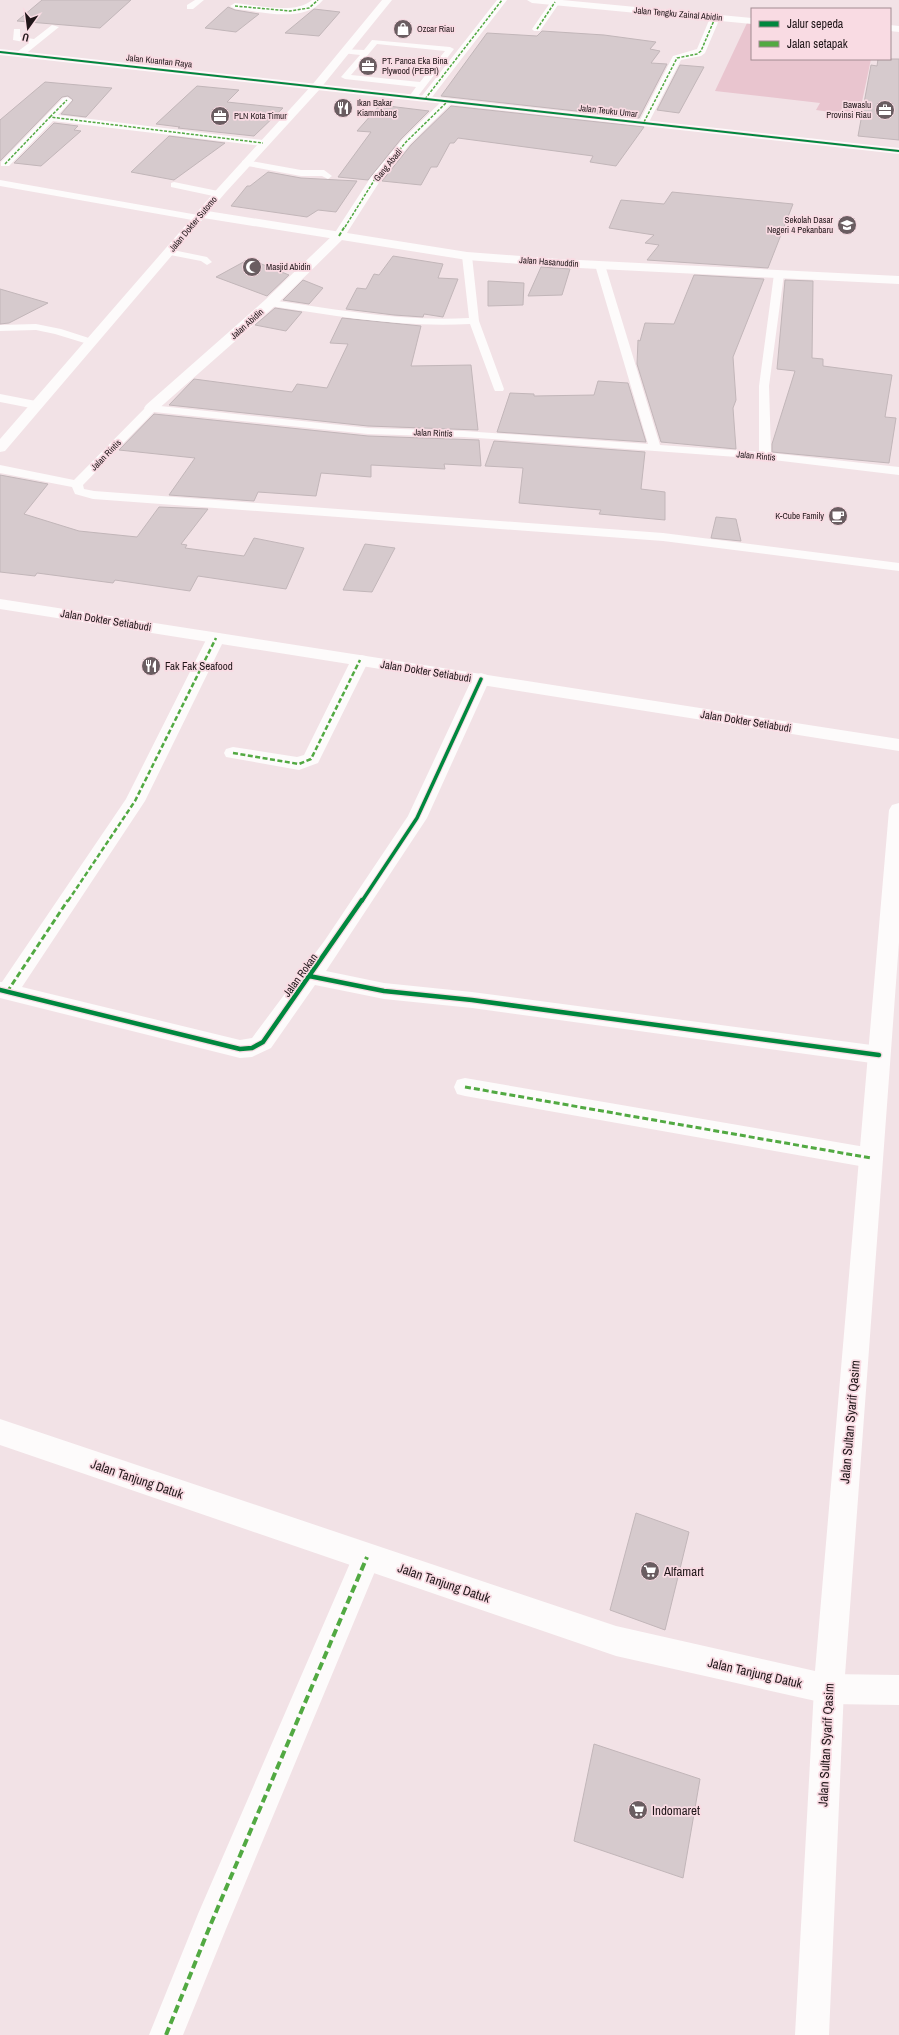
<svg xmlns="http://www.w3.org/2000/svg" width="899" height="2035" viewBox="0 0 899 2035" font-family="'Archivo Narrow',sans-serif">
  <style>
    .green { fill: #e9c5cf }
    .building { fill: #d6cacd; stroke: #c2b6b9 }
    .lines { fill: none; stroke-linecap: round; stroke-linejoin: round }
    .service { fill: #fdfbfb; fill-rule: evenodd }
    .minor { fill: #fdfbfb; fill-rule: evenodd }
    .tertiary { fill: #fdfbfb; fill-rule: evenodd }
    .secondary { fill: #fdfbfb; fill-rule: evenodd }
    .quiet-far4 { stroke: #52a942; stroke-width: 1.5; stroke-dasharray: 3 1.5; stroke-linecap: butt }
    .quiet-far3 { stroke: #52a942; stroke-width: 2; stroke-dasharray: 4 2; stroke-linecap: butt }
    .quiet-far2 { stroke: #52a942; stroke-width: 2.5; stroke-dasharray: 5 2.5; stroke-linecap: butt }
    .quiet-far1 { stroke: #52a942; stroke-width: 3; stroke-dasharray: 6 3; stroke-linecap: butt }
    .quiet { stroke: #52a942; stroke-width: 4; stroke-dasharray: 8 4; stroke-linecap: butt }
    .cycleway-far2-casing { stroke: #f9dbe3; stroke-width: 3 }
    .cycleway-far1-casing { stroke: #f9dbe3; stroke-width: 5.5 }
    .cycleway-casing { stroke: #f9dbe3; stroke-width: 7 }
    .cycleway-far2 { stroke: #00873e; stroke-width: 2 }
    .cycleway-far1 { stroke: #00873e; stroke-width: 3.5 }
    .cycleway { stroke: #00873e; stroke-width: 4.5 }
    .labels { text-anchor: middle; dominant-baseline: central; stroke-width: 3.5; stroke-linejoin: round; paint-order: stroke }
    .far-street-label { font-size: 9px; fill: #201619; stroke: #f9dbe3 }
    .far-poi-label { font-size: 9px; fill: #201619; stroke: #f9dbe3; text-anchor: start }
    .street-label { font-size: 11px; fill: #201619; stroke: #f9dbe3 }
    .poi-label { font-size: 11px; fill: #201619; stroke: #f9dbe3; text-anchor: start }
    .near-street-label { font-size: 13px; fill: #201619; stroke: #f9dbe3 }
    .near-poi-label { font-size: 13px; fill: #201619; stroke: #f9dbe3; text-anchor: start }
  </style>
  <rect width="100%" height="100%" fill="#f2e2e6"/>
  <path class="green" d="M747 23H752V59H871L859 116 816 110 820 103 715 91Z"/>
  <path class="building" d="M42 0H131L100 28 17 21Z
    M228 7 235 10 259 14 236 32 205 28Z
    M314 9 340 12 319 36 285 33Z
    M542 31 604 35 656 42 650 49 660 51 651 63 667 64 639 118 441 96 487 33 537 36Z
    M878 59H899V140L858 136 871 65 877 66Z
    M680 65 704 67 679 113 657 110Z
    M45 82 112 88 86 117 61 114 73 100 68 96 62 97 0 161V120Z
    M197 86 239 90 227 102 283 108 254 136 178 128 180 127 156 124Z
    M380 105 429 111 401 139 368 180 338 177 371 132 357 131Z
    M451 106 644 127 616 166 590 162 593 156 458 138 454 143H450L437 167H431L421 185 382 181 411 145Z
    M54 123 78 126 74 130 81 131 41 166 14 163Z
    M169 136 225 143 174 180 131 172Z
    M268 172 301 178 357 181 336 212 318 210 307 217 231 206 247 186H250Z
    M672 192 793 204 768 268 647 260 659 245 645 243 654 235 609 228 621 200 664 204Z
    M393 256 443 264 438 278 458 279 443 317 424 314 423 317 394 315 346 309 357 288 366 289 374 274 379 275Z
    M249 259 289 275 267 296 216 277Z
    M541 267 570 269 562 295 528 296Z
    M694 275 764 279 733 357 736 400 733 408 736 449 661 442 637 364 638 340 640 341 645 323 674 324Z
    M303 280 323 288 309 304 283 300Z
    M785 280 813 281 812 358 823 359V366L892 375 885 417 896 418 889 463 772 452V444L795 371 777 369Z
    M488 281 524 283 523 305 488 306Z
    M0 289 48 303 9 323 0 324Z
    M275 308 295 311 302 312 286 331 255 325Z
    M342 318 421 326 411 366 471 365 478 430 368 426 169 405 194 379 292 392 297 384 327 388 348 344 330 343Z
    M598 381 628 383 646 442 497 432 510 393 534 394V396L594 395Z
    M154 414 368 436 479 440 481 466 444 464 445 469 371 465V477L321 473 316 496 258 492 254 501 169 495 195 458 119 450Z
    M494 441 645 452 641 489 665 492V520L599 514 601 510 519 503 523 468 485 466Z
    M0 475 48 484 24 514 79 531 137 537 159 507 208 509 181 544 187 545 185 548 244 556 254 538 304 548 286 589 198 576 190 591 115 580 113 583 37 573 35 576 0 572Z
    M716 517 736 519 741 541 711 538Z
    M365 544 395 548 372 592 343 590Z
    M636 1513 689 1532 665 1630 610 1610Z
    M594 1744 700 1779 683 1878 574 1841Z"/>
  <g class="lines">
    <path class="service" d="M195 0H204L193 9H187V5Z
      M52 25 59 27 23 56H17V52L29 43 13 40 14 29H20V37L34 39Z
      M372 40 450 47 454 49 415 100H412L408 98 416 87 345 79 341 77 360 55 342 53V49L364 50ZM377 44 445 51 420 82 351 75Z
      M245 160 301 170H324L332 176 328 179 322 176H301L242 165V161Z
      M0 180 198 215 203 218 198 221 0 186Z
      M174 182 218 191 223 194 218 197 171 187V183Z
      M168 249 207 257 212 262 207 265 201 261 165 254V250Z
      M467 253 472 256 479 321 504 389 503 391H495L494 389 470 324C402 328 337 316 270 306L265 303 270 300C336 309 402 322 469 318L462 256Z
      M600 262 605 265 660 445 759 452V386L774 274 779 271 784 274 769 386 771 453 899 467V475L765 459 464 437 368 434 154 412 83 485 84 489 94 491 663 533 899 563V571L663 541 93 499 75 494 72 487 0 473V465L74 480 147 406 151 405 368 428 464 431 648 444 595 265Z
      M36 324 61 329 95 340 96 342 91 345 55 334 36 330 0 331V325Z"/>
    <path class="minor" d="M312 0H323C304 24 261 11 235 9L230 6 235 3C256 5 296 15 312 0Z
      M497 0H507L429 101H421L420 99 421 97Z
      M552 0H558L560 2 540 31H534L532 29Z
      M715 15 720 18 705 53 701 56 681 60 649 122 644 125 640 124 639 122 672 58 673 56 697 49 710 18Z
      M67 97 72 100 58 115 263 140 269 143 263 146 53 121 9 166H1V162L63 98Z
      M447 99 452 102 451 104 410 144 380 181 343 239 275 306 156 411H146L144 408 146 405 265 300 334 234 371 177 402 140 443 100Z
      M0 394 41 402 43 405 41 408 36 409 0 402Z
      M216 633 222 634 225 638 145 801 22 987 240 1040 252 1038 325 940 408 816 472 679 475 675 481 673 487 675 490 679 427 818 326 971 384 983 472 992 879 1046 887 1049 890 1055 887 1061 879 1064 472 1008 384 999 315 985 271 1048 252 1057 240 1058 0 998V982H2L126 799 207 638 210 634Z
      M360 655 366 656 369 660 318 763 299 770 226 757 224 753 226 749 233 747 297 757 304 755 351 660 354 656Z
      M465 1078 871 1148 879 1151 883 1158 879 1165 871 1168 465 1096 457 1094 454 1087 457 1080Z
      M367 1543 377 1547 381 1557 226 1929 183 2035H149L198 1914 357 1547Z
      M829 1674 840 1678 844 1689 829 2035H795L814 1689 818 1678Z"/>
    <path class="tertiary" d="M527 0H562L752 18V24L532 3Z
      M890 25 899 26V32L890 31Z
      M0 49 899 148V154L0 55Z
      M201 210 467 252 559 259 899 276V284L559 267 467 260 197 217 195 214Z
      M829 1674 899 1675V1705L829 1704 818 1700 814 1689 818 1678Z"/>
    <path class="secondary" d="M382 0H392L320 89 226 192 5 451 0 452V439L218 188 312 85Z
      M0 599 899 739V751L0 609Z
      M899 803V942L844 1689 840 1700 829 1704 616 1656 0 1445V1419L616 1626 815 1671 889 810 892 805Z"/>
    <path class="quiet-far4" d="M235 6 290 11 309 8 318 0
      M537 29 555 2
      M425 99 502 0
      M50 117 67 100
      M644 122 677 58 697 54 701 51 715 18
      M5 164 50 117 263 143
      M345 227 375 179 406 142 447 102"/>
    <path class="quiet-far3" d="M339 236 345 226"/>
    <path class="quiet-far2" d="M233 753 299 764 311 759 360 660
      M68 901 135 801 216 638"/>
    <path class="quiet-far1" d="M7 992 68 900
      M465 1087 871 1158"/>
    <path class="quiet" d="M166 2035 210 1926 367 1557"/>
    <defs>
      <path id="cycleway-far2" d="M0 52 899 151"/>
      <path id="cycleway-far1" d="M362 901 417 818 481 679"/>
      <path id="cycleway" d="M309 976 384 991 472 1000 879 1055
        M0 990 240 1049 252 1048 263 1042 362 900"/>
    </defs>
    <use href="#cycleway-far2" class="cycleway-far2-casing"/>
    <use href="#cycleway-far1" class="cycleway-far1-casing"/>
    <use href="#cycleway" class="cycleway-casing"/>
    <use href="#cycleway-far2" class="cycleway-far2"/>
    <use href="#cycleway-far1" class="cycleway-far1"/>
    <use href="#cycleway" class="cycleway"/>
  </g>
  <defs>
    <symbol id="shop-disc" viewBox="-11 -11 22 22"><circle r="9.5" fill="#6a5d61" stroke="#f9dbe3"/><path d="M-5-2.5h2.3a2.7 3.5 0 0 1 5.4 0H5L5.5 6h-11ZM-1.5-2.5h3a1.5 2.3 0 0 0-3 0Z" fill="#fff"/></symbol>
    <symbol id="office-disc" viewBox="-11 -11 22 22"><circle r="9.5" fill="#6a5d61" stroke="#f9dbe3"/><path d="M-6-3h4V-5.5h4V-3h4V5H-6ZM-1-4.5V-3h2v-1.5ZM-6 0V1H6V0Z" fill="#fff"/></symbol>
    <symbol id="restaurant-disc" viewBox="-11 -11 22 22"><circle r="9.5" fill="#6a5d61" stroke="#f9dbe3"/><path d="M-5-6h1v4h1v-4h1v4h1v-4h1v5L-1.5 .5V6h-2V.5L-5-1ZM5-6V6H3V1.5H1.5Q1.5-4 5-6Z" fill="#fff"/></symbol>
    <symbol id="school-disc" viewBox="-11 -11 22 22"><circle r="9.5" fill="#6a5d61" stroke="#f9dbe3"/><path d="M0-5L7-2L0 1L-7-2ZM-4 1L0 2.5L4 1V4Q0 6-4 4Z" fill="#fff"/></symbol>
    <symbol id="mosque-disc" viewBox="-11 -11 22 22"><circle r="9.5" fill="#6a5d61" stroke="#f9dbe3"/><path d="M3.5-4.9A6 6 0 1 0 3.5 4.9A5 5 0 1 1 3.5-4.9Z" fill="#fff"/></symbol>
    <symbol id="cafe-disc" viewBox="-11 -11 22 22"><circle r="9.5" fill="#6a5d61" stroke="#f9dbe3"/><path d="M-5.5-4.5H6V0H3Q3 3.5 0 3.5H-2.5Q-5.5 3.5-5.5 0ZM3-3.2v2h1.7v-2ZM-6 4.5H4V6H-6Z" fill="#fff"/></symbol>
    <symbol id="supermarket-disc" viewBox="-11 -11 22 22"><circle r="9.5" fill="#6a5d61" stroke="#f9dbe3"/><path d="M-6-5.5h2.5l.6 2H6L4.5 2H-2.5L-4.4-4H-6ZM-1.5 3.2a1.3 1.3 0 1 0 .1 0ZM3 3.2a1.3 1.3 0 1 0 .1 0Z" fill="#fff"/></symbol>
  </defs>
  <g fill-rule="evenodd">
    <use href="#shop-disc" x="392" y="18" width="22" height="22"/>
    <use href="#office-disc" x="357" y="55" width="22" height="22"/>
    <use href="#restaurant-disc" x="332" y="97" width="22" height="22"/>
    <use href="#office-disc" x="874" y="99" width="22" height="22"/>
    <use href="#office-disc" x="209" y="105" width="22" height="22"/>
    <use href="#school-disc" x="836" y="214" width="22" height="22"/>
    <use href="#mosque-disc" x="241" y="256" width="22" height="22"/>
    <use href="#cafe-disc" x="827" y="505" width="22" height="22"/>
    <use href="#restaurant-disc" x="140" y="655" width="22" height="22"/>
    <use href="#supermarket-disc" x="639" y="1560" width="22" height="22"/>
    <use href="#supermarket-disc" x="627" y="1799" width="22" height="22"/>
  </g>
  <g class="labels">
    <g class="far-street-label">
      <text transform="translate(678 14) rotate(5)">Jalan Tengku Zainal Abidin</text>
      <text transform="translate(159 61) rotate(6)">Jalan Kuantan Raya</text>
      <text transform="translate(608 111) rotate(6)">Jalan Teuku Umar</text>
      <text transform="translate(388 165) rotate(-51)">Gang Abadi</text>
      <text transform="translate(193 224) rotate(-50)">Jalan Dokter Sutomo</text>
      <text transform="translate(549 262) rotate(4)">Jalan Hasanuddin</text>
      <text transform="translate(247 324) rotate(-42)">Jalan Abidin</text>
      <text transform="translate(433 433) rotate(2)">Jalan Rintis</text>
      <text transform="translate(106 455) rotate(-46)">Jalan Rintis</text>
      <text transform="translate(756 456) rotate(5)">Jalan Rintis</text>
    </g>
    <g class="far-poi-label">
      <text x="417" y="29">Ozcar Riau</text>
      <text x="382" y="61">PT. Panca Eka Bina<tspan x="382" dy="10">Plywood (PEBPI)</tspan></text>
      <text x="357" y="103">Ikan Bakar<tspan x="357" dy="10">Kiammbang</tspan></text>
      <text x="871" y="105" text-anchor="end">Bawaslu<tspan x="871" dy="10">Provinsi Riau</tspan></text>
      <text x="234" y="116">PLN Kota Timur</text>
      <text x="833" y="220" text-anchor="end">Sekolah Dasar<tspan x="833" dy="10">Negeri 4 Pekanbaru</tspan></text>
      <text x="266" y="267">Masjid Abidin</text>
      <text x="824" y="516" text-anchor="end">K-Cube Family</text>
    </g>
    <g class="street-label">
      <text transform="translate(106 620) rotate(9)">Jalan Dokter Setiabudi</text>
      <text transform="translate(426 671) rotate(9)">Jalan Dokter Setiabudi</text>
      <text transform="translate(746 721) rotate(9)">Jalan Dokter Setiabudi</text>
      <text transform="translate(300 975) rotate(-54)">Jalan Rokan</text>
    </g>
    <g class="poi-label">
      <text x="165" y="666">Fak Fak Seafood</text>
    </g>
    <g class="near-street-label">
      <text transform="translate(850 1422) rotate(-85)">Jalan Sultan Syarif Qasim</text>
      <text transform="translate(137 1479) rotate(19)">Jalan Tanjung Datuk</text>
      <text transform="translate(444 1583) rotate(19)">Jalan Tanjung Datuk</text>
      <text transform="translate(755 1673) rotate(13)">Jalan Tanjung Datuk</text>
      <text transform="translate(826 1745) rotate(-87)">Jalan Sultan Syarif Qasim</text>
    </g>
    <g class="near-poi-label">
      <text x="664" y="1571">Alfamart</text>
      <text x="652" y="1810">Indomaret</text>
    </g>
  </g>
  <rect x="751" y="8" width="140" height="52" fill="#f9dbe3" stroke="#a28c92"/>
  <rect x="759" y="21" width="20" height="6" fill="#00873e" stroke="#a28c92"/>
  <text x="787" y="28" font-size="12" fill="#201619">Jalur sepeda</text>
  <rect x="759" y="41" width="20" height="6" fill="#52a942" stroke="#a28c92"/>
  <text x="787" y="48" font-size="12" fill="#201619">Jalan setapak</text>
  <g transform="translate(28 28) rotate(194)" stroke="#f9dbe3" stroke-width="3" paint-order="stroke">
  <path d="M0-3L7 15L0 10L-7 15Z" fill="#201619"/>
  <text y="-6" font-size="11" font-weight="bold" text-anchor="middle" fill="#201619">U</text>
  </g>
</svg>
